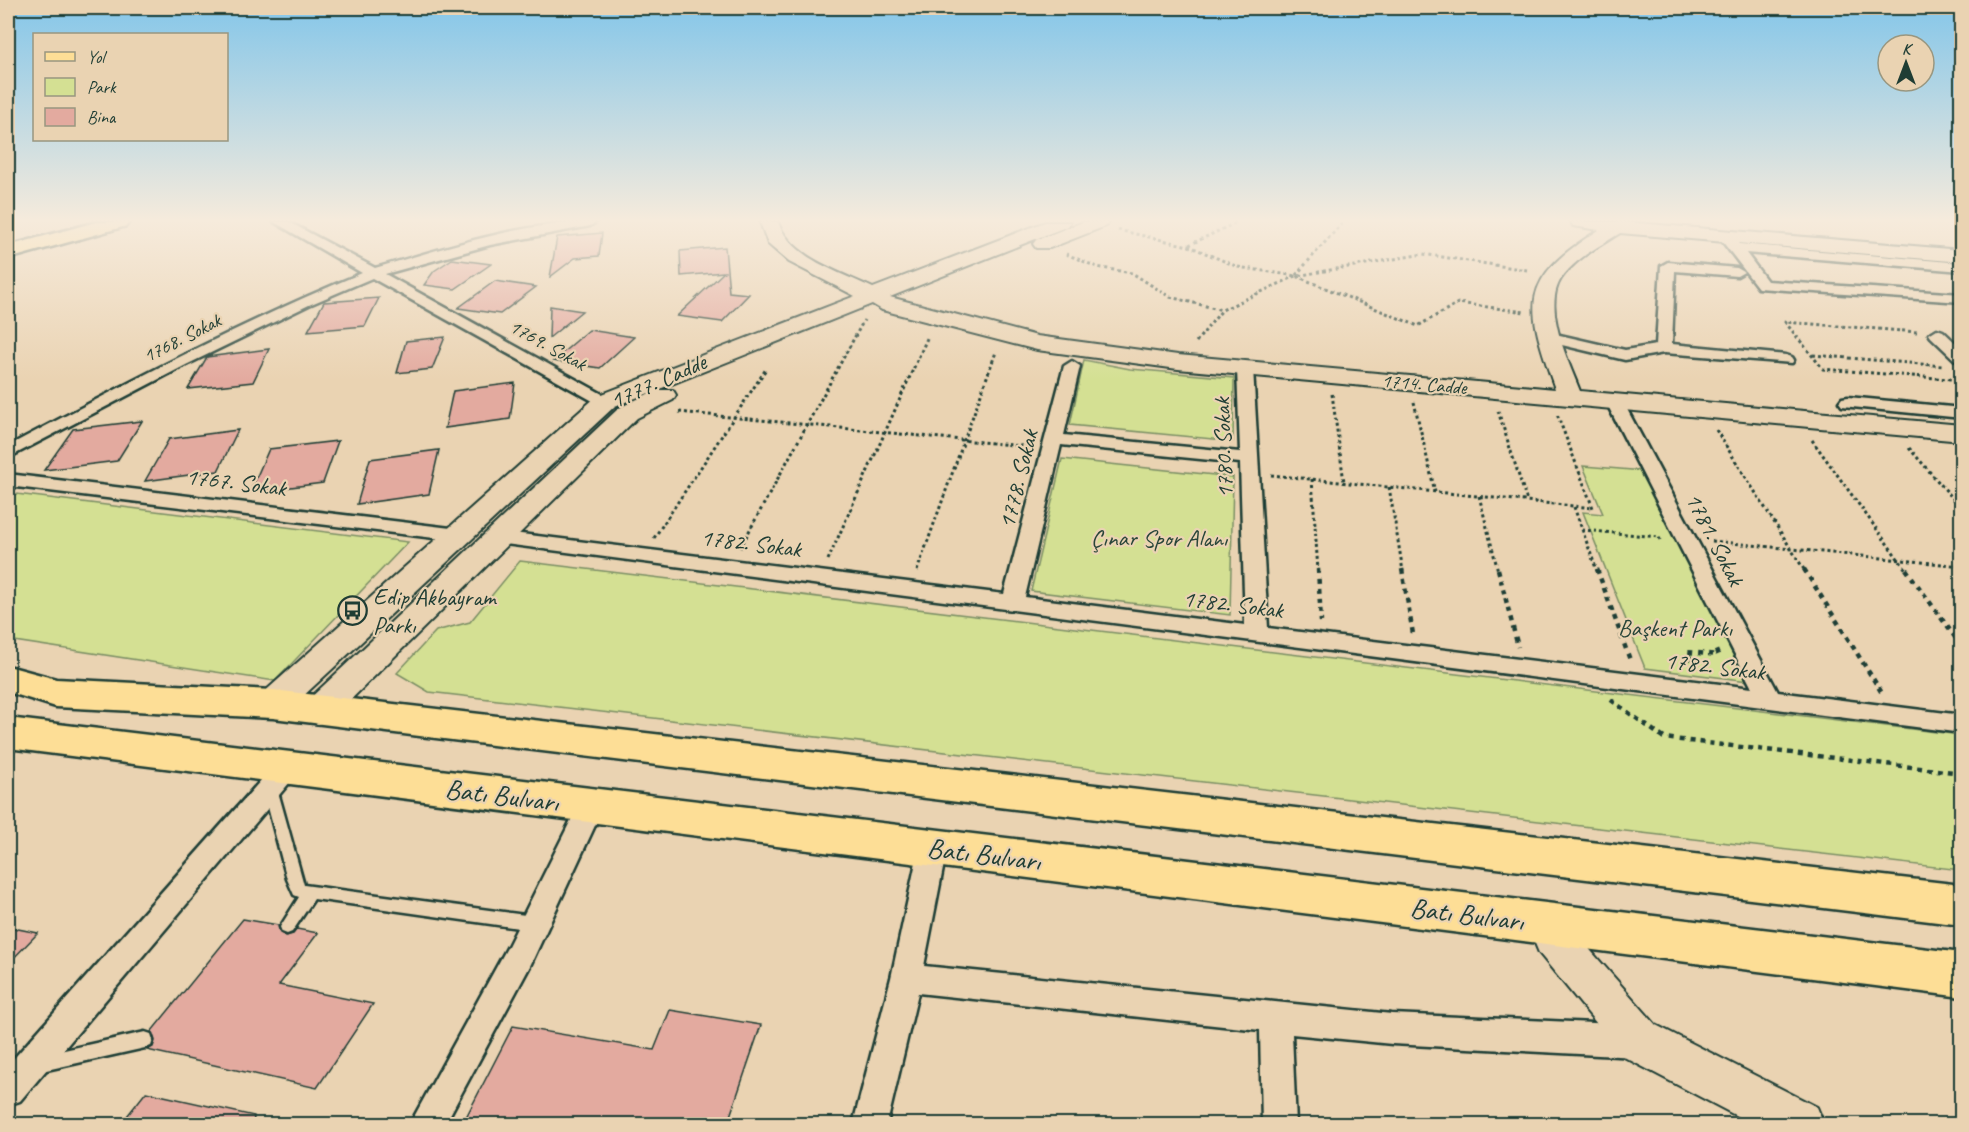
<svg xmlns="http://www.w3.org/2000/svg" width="1969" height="1132" viewBox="0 0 1969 1132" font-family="Caveat,sans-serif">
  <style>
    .green { fill: #d4e093; stroke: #7a8e64; stroke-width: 1.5 }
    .building { fill: #e3aa9f; stroke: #1f3d34; stroke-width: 1.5 }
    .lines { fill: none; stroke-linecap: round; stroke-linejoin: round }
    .lane-casing { stroke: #1f3d34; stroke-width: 5 }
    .street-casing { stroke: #1f3d34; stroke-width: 5 }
    .secondary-casing { stroke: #1f3d34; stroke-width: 4 }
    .primary-casing { stroke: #1f3d34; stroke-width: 5 }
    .path-far1 { stroke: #1f3d34; stroke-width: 3; stroke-dasharray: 3 3; stroke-linecap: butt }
    .path { stroke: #1f3d34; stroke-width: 4.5; stroke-dasharray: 5 5; stroke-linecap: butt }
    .lane { fill: #ead3b2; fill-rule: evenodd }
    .street { fill: #ead3b2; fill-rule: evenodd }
    .secondary { fill: #ead3b2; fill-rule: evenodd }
    .primary { fill: #fdde96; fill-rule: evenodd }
    .labels { text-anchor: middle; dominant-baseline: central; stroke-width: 4.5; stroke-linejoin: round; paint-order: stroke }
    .far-street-label { font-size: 20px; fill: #1f3d34; stroke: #ead3b2 }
    .street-label { font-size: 24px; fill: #1f3d34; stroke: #ead3b2 }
    .park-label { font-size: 24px; fill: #284539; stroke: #ead3b2 }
    .poi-label { font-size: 24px; fill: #1f3d34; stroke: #ead3b2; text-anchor: start }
    .near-street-label { font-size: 28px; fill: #1f3d34; stroke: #ead3b2 }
  </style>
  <rect width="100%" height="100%" fill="#ead3b2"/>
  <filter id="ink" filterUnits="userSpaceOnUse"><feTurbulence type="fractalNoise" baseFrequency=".0167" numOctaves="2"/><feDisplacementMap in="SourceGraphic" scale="12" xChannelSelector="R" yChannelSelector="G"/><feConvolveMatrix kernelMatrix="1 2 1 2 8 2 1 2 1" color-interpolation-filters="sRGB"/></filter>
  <g filter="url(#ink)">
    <path class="green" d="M1084 360 1130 369 1234 378 1233 441 1070 425Z
      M1062 459 1233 477 1230 615 1031 591Z
      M1583 466 1644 471 1749 681 1645 668 1583 512 1603 514Z
      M8 493 408 542 275 681 8 640Z
      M520 561 1961 735V870L429 692 397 673 436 631 470 622Z"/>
    <path class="building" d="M602 233 599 256 575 258 550 277 557 237Z
      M725 247 729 292 749 294 722 322 677 316 724 272 681 276 680 251Z
      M452 259 491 264 455 289 424 285 434 271Z
      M495 281 536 287 500 314 458 308Z
      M379 298 365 326 308 331 324 302Z
      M550 306 582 311 549 338Z
      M589 330 634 337 600 368 553 361Z
      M445 337 432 369 397 373 406 341Z
      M269 349 253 382 188 389 207 357Z
      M515 383 510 419 445 428 453 391Z
      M142 421 117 461 44 470 73 429Z
      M238 430 218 471 145 481 169 439Z
      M338 441 323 483 250 492 269 449Z
      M439 450 429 494 357 504 370 459Z
      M243 919 278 925 280 933 286 936 293 934 297 929 318 933 279 985 373 1004 317 1088 147 1050 153 1047 155 1041 151 1032Z
      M8 927 38 933 8 964Z
      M670 1010 761 1025 727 1125H462L513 1026 654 1050Z
      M146 1092 254 1116 253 1125H120Z"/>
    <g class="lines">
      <defs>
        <path id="lane" d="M270 783 275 784 277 788 304 885 533 916 538 918 540 923 538 928 533 930 314 899 292 932 287 934 282 932 280 927 299 897 294 895 287 879 263 788 265 784Z
          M145 1032 151 1034 153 1040 151 1046 145 1048 42 1071 36 1069 34 1063 36 1057 42 1055Z"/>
        <path id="street" d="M274 222H289L375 268C446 248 521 222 596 222L590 226 490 245 385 274 615 401 606 406 600 405 372 278 309 305 186 365 8 458V446C124 385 240 323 362 273Z
          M1726 233 1731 234 1739 244 1962 263V271L1746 253 1767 281 1962 294V302L1758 288 1719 237Z
          M1668 262 1737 268 1744 272 1737 276 1675 271 1672 344 1786 355 1792 357 1794 360 1792 363 1664 353 1625 360 1545 341 1543 338 1551 333 1625 350 1656 345 1661 266Z
          M1937 329 1943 331 1962 349V363L1956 361 1931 337 1929 334Z
          M1072 361 1080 366 1064 435 1240 452 1237 368 1245 363 1251 365 1253 368 1268 628 1752 688 1606 402 1615 397 1621 398 1778 692 1962 715V733L497 543 490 541 487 537 490 533 497 531 1004 594 1064 366ZM1061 445 1240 463 1245 625 1025 597Z
          M1848 397 1962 408V418L1842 406 1839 402 1842 398Z
          M8 474 459 529 466 531 469 535 466 539 459 541 8 486Z
          M287 758 296 761 300 768 296 775 20 1101 8 1105V1065L278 761Z
          M591 795 600 798 604 806 530 966 445 1124H410L508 946 582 798Z
          M933 836 943 840 947 848 924 966 1392 1014 1637 1025 1648 1030 1653 1041 1648 1052 1637 1057 1392 1044 1292 1034 1296 1124H1262L1260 1030 918 993 887 1124H853L891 978 919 848 923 840Z"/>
        <path id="secondary" d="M760 222H778C792 259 840 272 873 288L1045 222H1070L1068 226 890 297 1037 336 1178 355 1555 389C1526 305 1517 281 1599 230L1573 226 1571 222H1625L1962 250V262L1620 233C1600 246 1575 258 1561 279 1542 308 1569 362 1580 391L1962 425V441L1178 369 1037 350 882 310 872 304 657 390H673L676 395 673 400 637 418 330 720 318 724 306 720 301 711 306 702 619 408 654 391 615 406 285 713 273 717 261 713 256 704 261 695 597 396 855 296 789 262 768 244Z
          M1083 222H1108L1106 226 1050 248H1036L1033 244 1036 240Z
          M1548 905 1563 911 1570 927 1656 1025 1817 1107 1824 1124H1752L1624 1057 1539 953 1527 924 1533 911Z"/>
        <path id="primary" d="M96 222H129L126 226 8 259V246Z
          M8 666 56 679 273 690 1962 885V925L273 718 56 707 8 692Z
          M8 718 1962 953V997L8 748Z"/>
      </defs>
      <use href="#lane" class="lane-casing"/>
      <use href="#street" class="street-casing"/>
      <use href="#secondary" class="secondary-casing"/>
      <use href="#primary" class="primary-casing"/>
      <path class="path-far1" d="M1118 230 1189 246 1238 267 1296 276 1418 326 1458 303 1525 312
        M1189 245 1237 222
        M1066 254 1097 267 1132 273 1170 297 1222 310
        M1296 275 1343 222
        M1917 332 1785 322 1823 369 1962 380
        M1196 342 1222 310 1296 276 1423 254 1527 270
        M1813 355 1943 366
        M1332 394 1344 482
        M1414 402 1435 492
        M1498 411 1527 501
        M679 412 1032 447
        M1716 430 1805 571
        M1812 440 1907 571
        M1909 448 1962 509
        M1271 475 1593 508 1557 414
        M1312 479 1318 571
        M1389 487 1403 571
        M1479 496 1498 571
        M1574 507 1597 571
        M1582 530 1659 537 1660 540
        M654 538 766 369
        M1712 541 1962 566
        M740 548 864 320
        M828 560 928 336
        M917 571 996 352"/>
      <path class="path" d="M1318 569 1321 622
        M1402 569 1413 634
        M1498 569 1518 647
        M1597 569 1630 660
        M1804 569 1882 693
        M1906 569 1962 647
        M1695 669 1687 652 1718 655 1715 648
        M1611 700 1664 738 1962 773"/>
      <use href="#lane" class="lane"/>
      <use href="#street" class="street"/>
      <use href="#secondary" class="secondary"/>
      <use href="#primary" class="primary"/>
    </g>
  </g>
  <linearGradient id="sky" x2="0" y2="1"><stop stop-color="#84c6e9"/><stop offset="0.58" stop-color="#f6ebdc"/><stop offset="1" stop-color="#f6ebdc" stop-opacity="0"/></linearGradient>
  <rect width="1969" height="380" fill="url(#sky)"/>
  <defs>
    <symbol id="bus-ring" viewBox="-11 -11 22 22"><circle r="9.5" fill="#ead3b2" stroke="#1f3d34" stroke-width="1.5"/><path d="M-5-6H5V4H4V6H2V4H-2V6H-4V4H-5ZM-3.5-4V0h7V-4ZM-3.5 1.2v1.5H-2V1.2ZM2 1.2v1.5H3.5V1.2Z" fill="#1f3d34"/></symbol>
  </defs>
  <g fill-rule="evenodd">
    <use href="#bus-ring" x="336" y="594" width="33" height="33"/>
  </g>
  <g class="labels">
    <g class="far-street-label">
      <text transform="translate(182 338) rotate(-27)">1768. Sokak</text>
      <text transform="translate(548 345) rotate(29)">1769. Sokak</text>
      <text transform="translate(1424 384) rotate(5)">1714. Cadde</text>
    </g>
    <g class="street-label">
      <text transform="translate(658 381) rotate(-24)">1777. Cadde</text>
      <text transform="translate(1223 448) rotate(-92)">1780. Sokak</text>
      <text transform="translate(1018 479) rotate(-76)">1778. Sokak</text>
      <text transform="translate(236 482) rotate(7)">1767. Sokak</text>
      <text transform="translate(1715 539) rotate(63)">1781. Sokak</text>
      <text transform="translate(751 543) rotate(7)">1782. Sokak</text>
      <text transform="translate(1233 604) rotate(7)">1782. Sokak</text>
      <text transform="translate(1715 666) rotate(7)">1782. Sokak</text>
    </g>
    <g class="park-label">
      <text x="1159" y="538">Çınar Spor Alanı</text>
      <text x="1675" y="628">Başkent Parkı</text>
    </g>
    <g class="poi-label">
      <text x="373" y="597">Edip Akbayram<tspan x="373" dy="28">Parkı</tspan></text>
    </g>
    <g class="near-street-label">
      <text transform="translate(502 795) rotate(7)">Batı Bulvarı</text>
      <text transform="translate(984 854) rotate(7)">Batı Bulvarı</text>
      <text transform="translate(1467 914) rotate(7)">Batı Bulvarı</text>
    </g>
  </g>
  <rect width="1969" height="1132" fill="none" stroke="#ead3b2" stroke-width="30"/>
  <rect x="15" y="15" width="1939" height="1102" fill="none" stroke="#1f3d34" stroke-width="2" filter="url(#ink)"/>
  <rect x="33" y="33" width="195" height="108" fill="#ead3b2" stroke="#999780" stroke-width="1.5"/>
  <rect x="45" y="52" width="30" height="9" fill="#fdde96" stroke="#999780" stroke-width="1.5"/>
  <text x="87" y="63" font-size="18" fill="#1f3d34">Yol</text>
  <rect x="45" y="78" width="30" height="18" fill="#d4e093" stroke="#999780" stroke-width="1.5"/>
  <text x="87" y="93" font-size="18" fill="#1f3d34">Park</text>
  <rect x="45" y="108" width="30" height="18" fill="#e3aa9f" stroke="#999780" stroke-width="1.5"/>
  <text x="87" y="123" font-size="18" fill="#1f3d34">Bina</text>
  <g transform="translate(1906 63)"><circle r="28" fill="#ead3b2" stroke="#999780" stroke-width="1.5"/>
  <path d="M0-4.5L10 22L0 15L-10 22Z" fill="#1f3d34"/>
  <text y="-9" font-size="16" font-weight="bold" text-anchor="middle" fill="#1f3d34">K</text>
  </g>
</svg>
